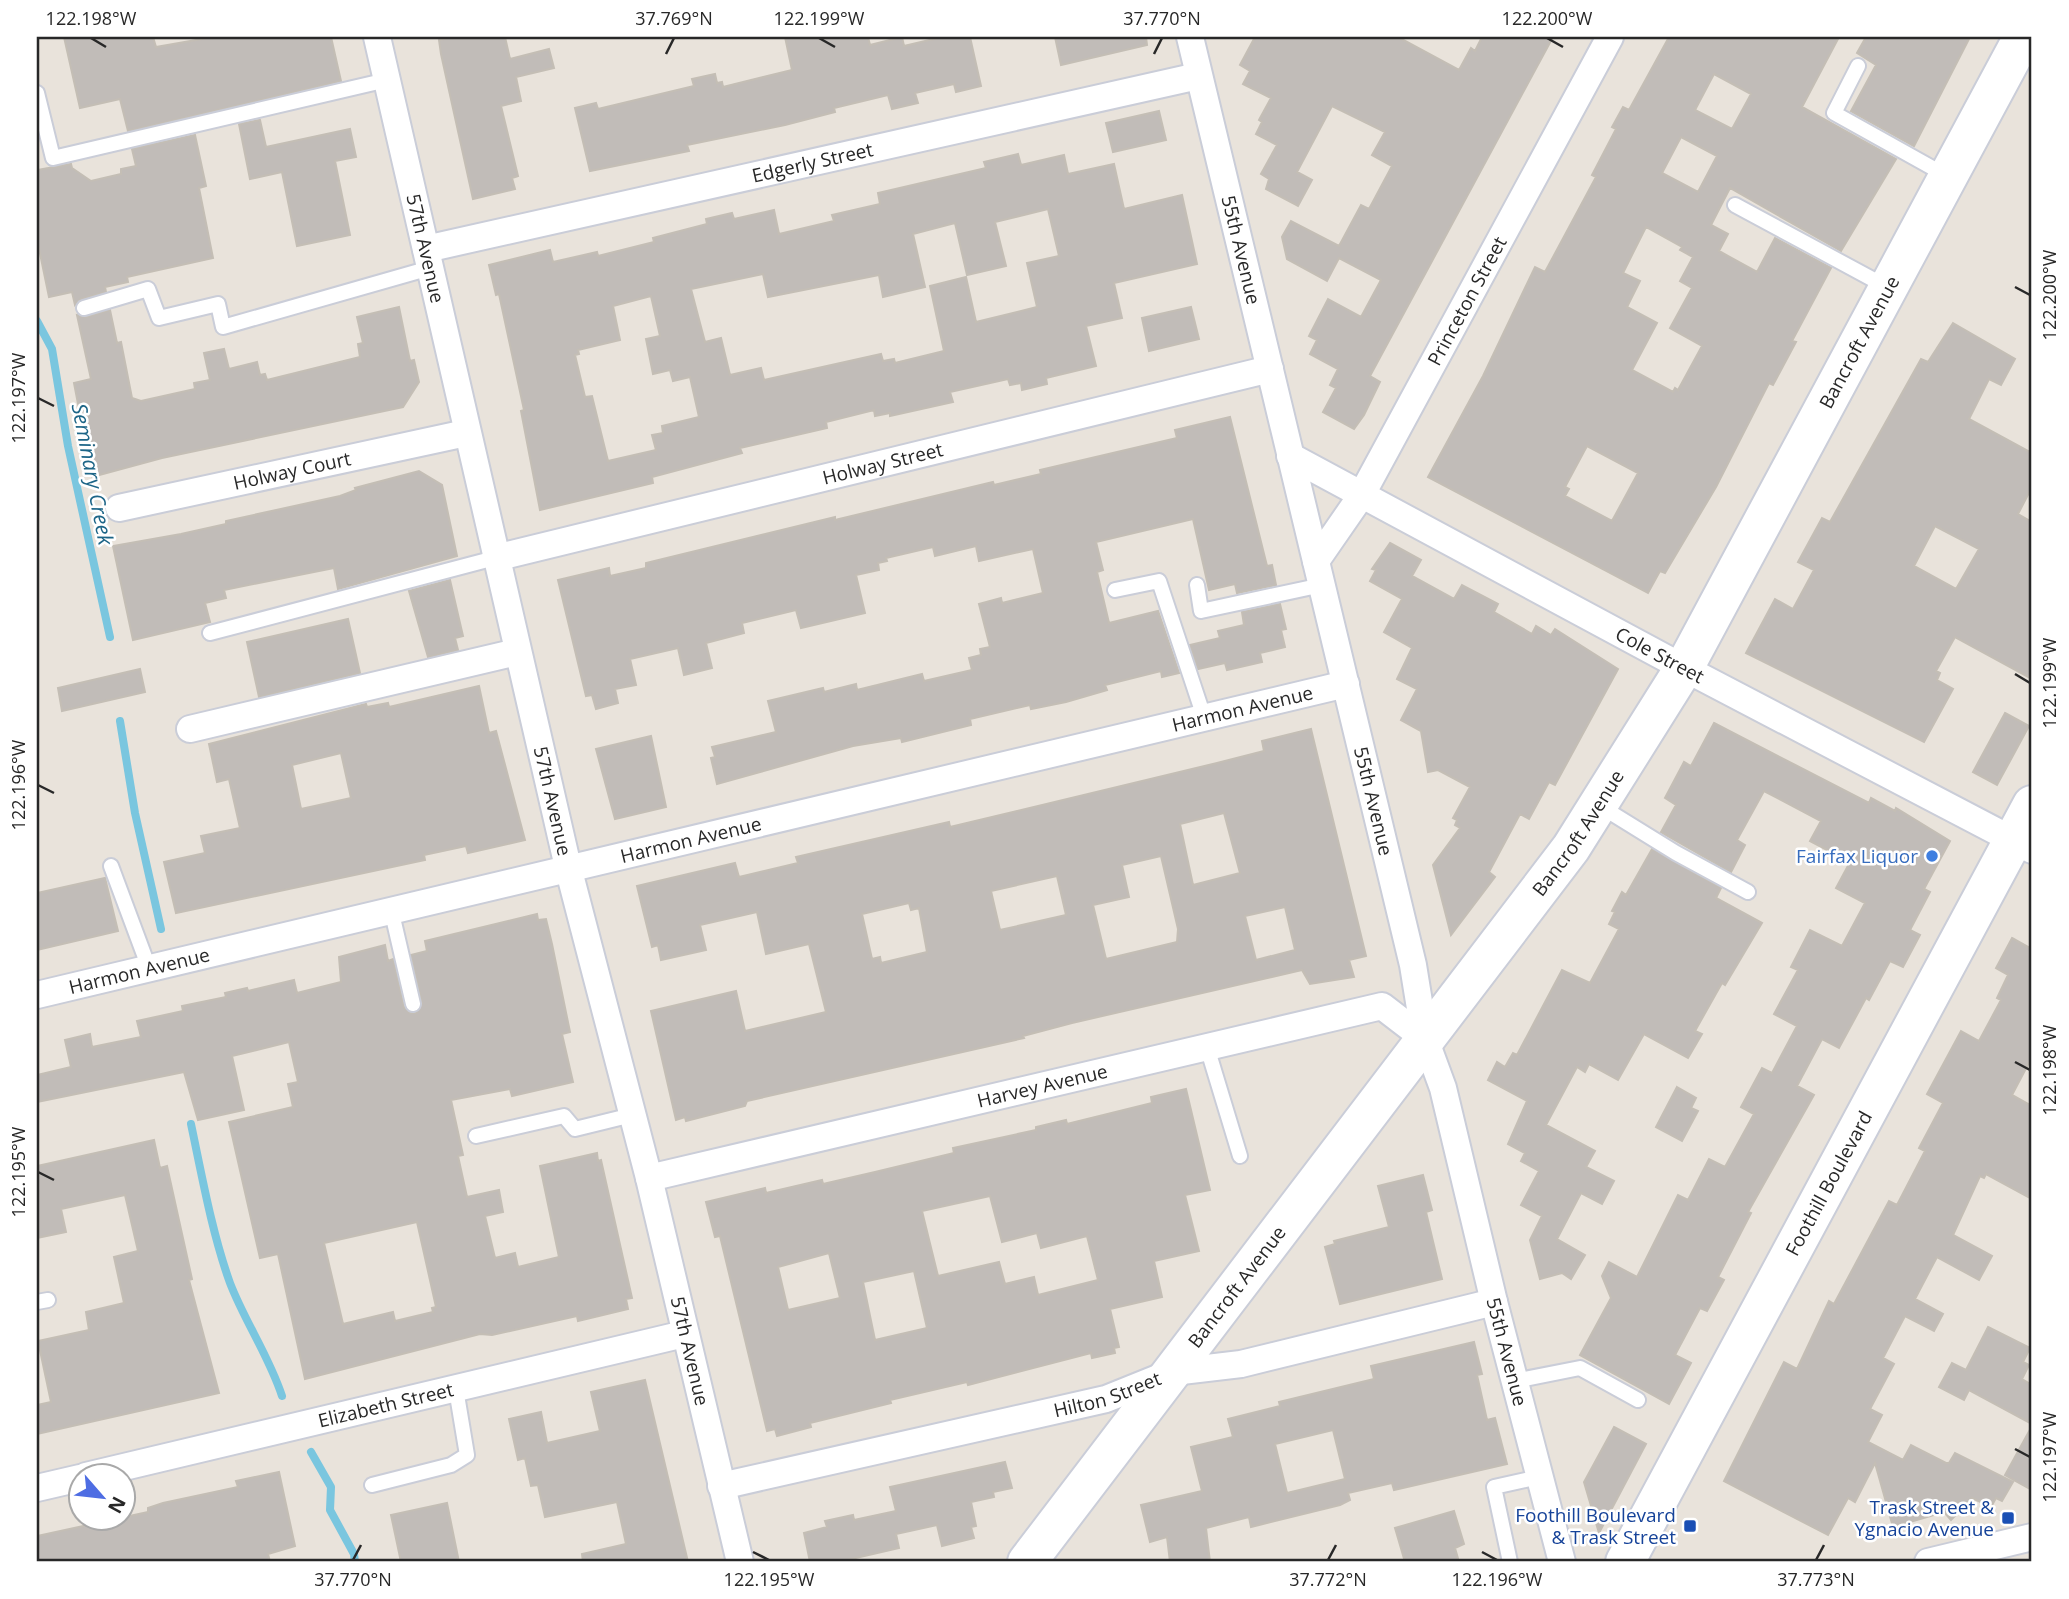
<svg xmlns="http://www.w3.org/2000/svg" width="2069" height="1599" viewBox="0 0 2069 1599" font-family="'Open Sans',sans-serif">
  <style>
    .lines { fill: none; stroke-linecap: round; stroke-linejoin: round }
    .stream { stroke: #7ac6df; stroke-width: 8 }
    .building { fill: #c1bcb8; stroke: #c4beb5; stroke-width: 2; fill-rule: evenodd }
    .lane-casing { stroke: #cacdd8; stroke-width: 18 }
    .street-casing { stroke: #cacdd8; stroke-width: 30 }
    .secondary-casing { stroke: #cacdd8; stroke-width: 42 }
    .lane { stroke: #fff; stroke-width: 14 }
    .street { stroke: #fff; stroke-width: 26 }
    .secondary { stroke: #fff; stroke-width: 38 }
    .ticks { fill: none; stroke: #282828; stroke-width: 2.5 }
    .shop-dot { fill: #3f7fe0; stroke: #fff; stroke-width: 2.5 }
    .transit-dot { fill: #1a4fb4; stroke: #fff; stroke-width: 2.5 }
    .labels { text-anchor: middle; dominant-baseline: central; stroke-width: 5; stroke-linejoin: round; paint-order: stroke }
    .street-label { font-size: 19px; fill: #282828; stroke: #fff }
    .shop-label { font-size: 19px; fill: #366cbe; stroke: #fff; text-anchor: end }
    .transit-label { font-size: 19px; fill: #164399; stroke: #fff; text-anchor: end }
    .water-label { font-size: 21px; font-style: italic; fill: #1d6587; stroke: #fff }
    .neatline { fill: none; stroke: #282828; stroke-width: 2.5 }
    .ticks-label { font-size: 18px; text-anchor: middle; fill: #282828 }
  </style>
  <rect width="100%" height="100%" fill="#e9e3db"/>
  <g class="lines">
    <path class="stream" d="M37 321 52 349 68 446 110 637
      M120 721 135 813 161 929
      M191 1124C202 1176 212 1233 230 1283 245 1322 269 1356 282 1396
      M311 1452 331 1487 330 1510 354 1554 355 1562"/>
  </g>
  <path class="building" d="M64 37H153L156 47 213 37H331L341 81 128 131 120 99 80 108Z
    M452 37H505L510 59 549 49 554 68 516 77 521 101 501 106 518 176 512 178 515 189 473 199 441 54 439 40Z
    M785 37H868L870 45 902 37 904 46 942 37H970L981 86 956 92 954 84 915 93 918 103 892 109 888 95 834 108 835 112 785 125 687 145 689 151 590 171 575 108 596 103 598 109 694 86 692 79 715 74 717 83 722 82 723 87 792 70Z
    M1055 37H1146L1147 45 1061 65Z
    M1255 37H1398L1459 70 1471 48 1475 51 1482 37H1553L1370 376 1380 382 1364 415 1354 429 1323 412 1336 388 1330 385 1338 369 1310 354 1317 340 1309 336 1328 299 1361 317 1381 280 1339 258 1327 281 1287 259 1282 237 1291 221 1339 246 1361 205 1369 209 1392 166 1372 155 1385 132 1332 106 1297 172 1312 180 1298 206 1266 189 1269 179 1261 174 1277 145 1256 134 1262 122 1259 120 1271 98 1243 84 1250 71 1240 65Z
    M1669 37H1839L1802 107 1896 159 1841 251 1730 188 1711 225 1728 234 1719 251 1757 272 1775 238 1831 268 1792 341 1796 342 1773 385 1769 383 1716 487 1665 573 1660 571 1648 593 1428 477 1483 376 1535 267 1545 272 1596 177 1592 175 1616 129 1612 127 1623 107 1629 110ZM1714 74 1751 94 1732 129 1695 110ZM1681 137 1717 156 1698 192 1662 173ZM1646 227 1682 247 1680 250 1693 257 1680 281 1692 288 1670 328 1702 346 1678 390 1675 388 1673 392 1632 370 1657 323 1627 307 1640 281 1623 273ZM1587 446 1638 473 1612 521 1565 496 1569 489 1565 487Z
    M1866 37H1970L1914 146 1851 111 1876 65 1857 53Z
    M1159 111 1166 140 1113 152 1106 123Z
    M260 120 266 147 350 129 356 157 335 161 350 235 297 246 282 172 250 179 239 124Z
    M195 135 206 186 199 188 213 258 127 277 128 282 105 287 106 292 81 299 75 305 72 292 49 297 37 239V170L71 164 72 168 91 181 121 174V169L136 166 132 149Z
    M1018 154 1021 165 1064 155 1068 174 1114 164 1124 209 1182 195 1197 264 1114 283 1122 318 1086 326 1096 366 1046 378 1047 384 1022 390 1021 383 1010 385 1008 379 950 392 953 402 890 416V413L875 416 874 410 826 422 827 428 740 448 742 453 652 477 653 483 540 510 521 411 524 410 499 294 496 295 489 265 550 250 553 262 597 252 598 256 654 242 653 238 707 224 706 219 732 213 734 219 774 210 779 234 834 221 832 215 880 204 878 193 986 168 984 162ZM1048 209 1059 256 1027 263 1037 307 976 322 966 277 930 286 944 351 895 363 894 359 883 361 881 354 764 380 761 368 730 375 721 338 705 342 691 289 763 274 768 297 879 275 883 297 925 287 913 234 955 223 967 275 1006 266 995 222ZM651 296 660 336 646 339 653 374 670 370 673 381 690 377 699 417 662 426 663 433 652 435 656 450 608 461 592 396 585 397 575 355 579 354 578 350 620 340 613 306Z
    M399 307 410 361 414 360 419 382 403 407 162 458 92 477 74 383 91 379 77 315 86 317 110 310 117 343 121 342 132 398 141 401 195 389 194 383 210 380 204 353 224 349 229 369 257 362 260 375 265 374 267 380 360 357 358 344 363 343 357 317Z
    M1191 307 1199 339 1149 351 1142 318Z
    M1953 323 2015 359 2001 385 1989 379 1969 419 2032 453V487L2018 514 2032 522V679L1955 637 1936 671 1940 673 1937 680 1953 689 1924 742 1746 653 1775 599 1793 609 1814 570 1798 562 1822 518 1830 522 1921 359 1928 362ZM1935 526 1979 549 1956 589 1914 566Z
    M1230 417 1267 566 1272 565 1276 585 1237 593 1235 584 1209 590 1193 519 1096 542 1103 570 1097 572 1109 623 1158 611 1179 673 1162 677 1161 671 1105 685 1107 690 1066 702 1031 709 1030 705 970 719 971 725 902 742 901 738 853 746 717 784 711 758 715 757 712 747 776 732 768 701 823 688 824 692 856 684 857 690 922 674 924 681 972 670 969 658 981 655 980 649 990 647 979 604 1001 598 1002 603 1043 593 1033 549 979 561 976 546 935 556 933 547 886 558 887 561 878 563 879 570 856 575 865 613 801 628 796 610 742 623 744 633 706 643 712 668 684 675 678 648 630 659 636 685 615 689 618 703 596 709 592 695 586 696 558 580 609 568 610 576 646 568V563L835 517V520L993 482 994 485 1041 474 1040 470 1177 438 1175 430Z
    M419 471 442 485 457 556 338 589 334 568 224 590 226 598 205 603 210 622 133 640 113 546 181 534 226 524V521L340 496 356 490 355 488Z
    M1390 543 1421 560 1412 576 1454 599 1462 585 1498 604 1494 612 1532 634 1536 626 1551 635 1555 629 1618 669 1555 785 1549 782 1529 819 1520 814 1489 872 1495 877 1451 935 1433 865 1460 828 1455 825 1457 820 1453 818 1470 787 1438 770 1428 772 1421 731 1401 720 1417 689 1397 679 1412 648 1384 632 1402 599 1370 581 1376 570 1372 569Z
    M450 580 463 636 455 638 458 650 428 657 409 591Z
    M1280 604 1286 629 1281 630 1285 647 1260 653 1262 662 1227 670 1225 663 1198 669 1190 645 1220 638 1218 631 1244 625 1242 612Z
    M348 619 360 673 259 697 247 642Z
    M140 669 145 692 62 711 58 688Z
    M479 686 489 733 496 731 525 840 468 853 466 846 424 855 425 860 176 913 164 862 205 853 201 836 240 828 229 779 217 782 209 744 366 704 367 707 388 703 389 707ZM341 753 351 798 301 809 292 765Z
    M2005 713 2029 726 1997 785 1973 772Z
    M1714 723 1869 803 1871 798 1895 811 1896 808 1950 841 1924 889 1930 892 1910 930 1920 935 1903 967 1890 961 1869 1000 1866 998 1839 1048 1822 1039 1797 1086 1814 1095 1748 1212 1751 1213 1718 1277 1724 1280 1707 1311 1700 1308 1675 1355 1691 1363 1669 1404 1580 1355 1611 1298 1602 1276 1609 1262 1637 1277 1678 1195 1688 1200 1709 1159 1725 1167 1754 1114 1741 1107 1762 1068 1772 1073 1797 1026 1774 1014 1798 970 1791 967 1810 930 1842 946 1865 903 1836 888 1850 862 1810 841 1821 821 1764 791 1737 840 1745 845 1731 872 1661 832 1676 805 1665 798 1684 762 1691 766Z
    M1311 729 1366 956 1349 960 1354 977 1310 984 1302 970 1072 1023 1023 1036 1024 1038 747 1101 745 1106 686 1121 685 1117 676 1120 651 1011 736 991 745 1031 826 1012 809 944 766 954 757 912 700 925 706 950 661 960 658 945 652 947 637 886 735 863 739 877 798 863 796 857 949 822 950 827 1217 763 1264 751 1262 741ZM1224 813 1240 873 1193 885 1180 824ZM1161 856 1178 929 1177 942 1106 959 1093 905 1129 897 1122 865ZM1057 876 1066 915 1000 930 991 891ZM909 903 911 910 919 908 927 952 881 963 880 957 872 959 862 914ZM1285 907 1295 950 1256 960 1245 916Z
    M651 736 666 807 615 819 596 749Z
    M1652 849 1721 888 1716 898 1762 923 1725 985 1722 983 1695 1031 1702 1034 1688 1058 1644 1034 1618 1080 1589 1064 1585 1072 1577 1067 1546 1125 1595 1151 1586 1167 1614 1181 1602 1204 1581 1193 1557 1239 1585 1255 1571 1279 1562 1273 1540 1279 1530 1240 1542 1216 1521 1205 1539 1171 1521 1161 1525 1153 1508 1144 1527 1101 1488 1080 1497 1062 1505 1067 1513 1053 1517 1055 1562 970 1590 983 1619 929 1609 924 1615 912 1612 911 1622 892 1626 895Z
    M105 878 118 931 37 950V893Z
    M537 914 538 920 546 919 552 944 570 1032 562 1034 573 1082 512 1096 510 1089 451 1100 463 1155 458 1156 467 1197 499 1190 503 1212 485 1216 495 1258 515 1253 518 1267 559 1257 540 1166 597 1153 598 1161 601 1160 632 1298 626 1299 628 1309 578 1321 577 1316 492 1335 480 1334 305 1379 278 1254 260 1258 229 1122 293 1107 288 1084 298 1082 289 1042 232 1056 244 1110 198 1120 184 1072 37 1102V1075L71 1067 65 1040 90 1034 92 1047 141 1037 137 1021 183 1011 182 1006 226 997 225 993 247 988 248 991 294 980 297 993 341 982 339 957 385 945 388 961 393 959 404 1007 410 1013H416L422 1003 411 955 427 951 425 941ZM417 1222 436 1307 432 1308 433 1312 395 1321 393 1312 343 1324 324 1243Z
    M2012 938 2032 949V1057L2012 1095 2032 1106V1199L1986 1174 1984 1178 1980 1176 1953 1235 1992 1256 1979 1280 1937 1257 1915 1299 1943 1314 1934 1331 1905 1316 1883 1358 1894 1364 1870 1409 1882 1415 1868 1442 1903 1460 1911 1445 1946 1463H1949L1955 1453 2013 1482 2002 1501 1996 1498 1991 1507 1972 1498 1951 1520 1944 1512 1893 1527 1875 1463 1855 1502 1848 1498 1828 1535 1724 1481 1784 1362 1797 1369 1829 1301 1834 1304 1889 1201 1897 1205 1925 1151 1919 1148 1943 1103 1927 1094 1961 1031 1979 1041 2001 1000 1997 998 2008 975 1996 968Z
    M1677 1087 1696 1098 1691 1108 1698 1111 1682 1141 1656 1127Z
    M1186 1089 1210 1190 1185 1195 1199 1251 1154 1261 1162 1297 1110 1309 1119 1347 1114 1348 1115 1353 1092 1358 1091 1353 968 1385 967 1382 890 1400 891 1403 810 1423 811 1427 777 1436 775 1429 767 1431 720 1236 715 1237 706 1202 765 1188 766 1193 822 1180 823 1184 875 1172 954 1153 953 1148 1036 1130V1127L1066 1120 1067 1124 1152 1103 1151 1097ZM990 1196 1002 1242 1037 1233 1041 1248 1087 1236 1098 1280 1038 1295 1034 1277 1005 1284 999 1262 938 1276 922 1211ZM829 1253 840 1298 788 1310 778 1267ZM914 1271 927 1328 875 1340 863 1282Z
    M154 1140 160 1168 167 1166 192 1279 189 1280 219 1393 37 1434V1405L51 1402 38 1341 89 1330 86 1312 124 1303 114 1257 138 1251 125 1195 61 1209 66 1232 37 1238V1166Z
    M1423 1175 1432 1210 1426 1212 1442 1279 1340 1304 1325 1247 1335 1244 1334 1241 1389 1227 1378 1186Z
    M1988 1327 2030 1348 2023 1362 2029 1365 2022 1379 2032 1385V1424L1969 1390 1964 1400 1939 1387 1952 1363 1966 1370Z
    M1474 1342 1482 1374 1477 1375 1487 1420 1495 1418 1507 1464 1394 1490 1392 1483 1348 1493 1350 1500 1340 1505 1251 1527 1249 1517 1206 1528 1210 1562H1170L1167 1537 1150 1542 1141 1505 1202 1491 1191 1447 1233 1437 1228 1419 1280 1406 1279 1402 1374 1379 1371 1366ZM1333 1430 1345 1479 1287 1493 1275 1444Z
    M645 1380 688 1562H583L582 1554 626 1544 617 1502 545 1517 538 1485 531 1486 525 1458 518 1460 509 1419 541 1412 547 1443 600 1431 591 1392Z
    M2032 1426V1490L2005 1475Z
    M1614 1427 1646 1444 1599 1533 1584 1482Z
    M1005 1462 1012 1488 993 1492 994 1497 971 1502 976 1526 971 1527 974 1538 942 1546 937 1525 896 1534 899 1548 847 1560V1562H810L804 1533 827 1527 825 1521 853 1515 854 1520 896 1511 890 1487Z
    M279 1472 295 1546 268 1554 270 1562H37V1536L148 1512V1508L163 1503 238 1487 236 1481Z
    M447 1503 459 1562H401L391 1515Z
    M1454 1511 1464 1544 1455 1548 1459 1562H1405L1395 1528Z"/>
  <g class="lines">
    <defs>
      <path id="lane" d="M1858 66 1834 113 1947 176
        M37 93 53 158 387 80
        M1735 205 1887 287
        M84 308 148 289 159 318 218 304 223 327 430 268
        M1197 585 1201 611 1322 585
        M1115 590 1159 581 1204 717
        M210 633 495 558
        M1600 806 1676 853 1748 892
        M111 866 149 968
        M391 909 413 1004
        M1207 1047 1240 1156
        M476 1136 564 1116 575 1129 632 1115
        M37 1302 48 1300
        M1514 1381 1580 1368 1638 1400
        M372 1485 451 1465 467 1455 456 1389
        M1510 1562 1494 1487 1539 1477"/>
      <g id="street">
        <path id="s1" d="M377 37 568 867 649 1178 740 1562"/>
        <path id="s2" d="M1190 37 1413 965 1425 1039 1443 1088 1494 1302 1562 1562"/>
        <path id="s3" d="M426 249 1198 76"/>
        <path id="s4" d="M1290 456 1684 668 2032 850"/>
        <path id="s5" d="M119 508 466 433"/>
        <path id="s6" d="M495 558 1270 369"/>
        <path id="s7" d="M1316 561 1361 496 1610 37"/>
        <path d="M190 729 517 652"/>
        <path id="s8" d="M37 995 1346 684"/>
        <path id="s9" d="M649 1178 1382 1006 1425 1039"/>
        <path id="s10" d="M86 1476 684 1334"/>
        <path id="s11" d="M721 1486 1106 1399 1173 1372 1241 1364 1494 1302"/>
        <path d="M37 1488 80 1478"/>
        <path d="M1928 1562 2032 1537"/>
      </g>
      <g id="secondary">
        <path id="s12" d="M1027 1562 1571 848 1684 668 2023 37"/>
        <path id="s13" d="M1625 1562 2032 805"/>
      </g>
    </defs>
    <use href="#lane" class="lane-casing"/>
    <use href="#street" class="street-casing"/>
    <use href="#secondary" class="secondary-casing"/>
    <use href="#lane" class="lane"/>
    <use href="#street" class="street"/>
    <use href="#secondary" class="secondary"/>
  </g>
  <path class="ticks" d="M91 38 106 47M819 38 835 47M1547 38 1563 47M666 54 674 38M1154 54 1162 38M2015 287 2030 295M38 398 54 406M2015 674 2030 683M38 785 54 793M2015 1062 2030 1070M38 1172 54 1180M2015 1449 2030 1457M753 1552 769 1560M1482 1552 1497 1560M353 1560 361 1545M1328 1560 1336 1545M1816 1560 1824 1545"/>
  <circle class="shop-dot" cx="1932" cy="856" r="7"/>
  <g class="transit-dot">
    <rect x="2001" y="1511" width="14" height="14" rx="3.5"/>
    <rect x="1683" y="1519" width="14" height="14" rx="3.5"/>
  </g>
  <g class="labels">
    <g class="street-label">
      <text stroke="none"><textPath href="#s3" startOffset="396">Edgerly Street</textPath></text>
      <text stroke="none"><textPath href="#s1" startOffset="217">57th Avenue</textPath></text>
      <text stroke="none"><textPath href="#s2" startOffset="219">55th Avenue</textPath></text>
      <text stroke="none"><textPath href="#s7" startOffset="301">Princeton Street</textPath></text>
      <text stroke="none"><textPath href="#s12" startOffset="1480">Bancroft Avenue</textPath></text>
      <text stroke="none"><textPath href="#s6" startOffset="399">Holway Street</textPath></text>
      <text stroke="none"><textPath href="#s5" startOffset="177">Holway Court</textPath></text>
      <text stroke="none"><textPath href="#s4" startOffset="420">Cole Street</textPath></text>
      <text stroke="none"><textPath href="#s8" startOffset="1239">Harmon Avenue</textPath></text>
      <text stroke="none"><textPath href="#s2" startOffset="786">55th Avenue</textPath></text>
      <text stroke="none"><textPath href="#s1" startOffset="784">57th Avenue</textPath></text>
      <text stroke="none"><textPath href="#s12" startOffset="914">Bancroft Avenue</textPath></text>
      <text stroke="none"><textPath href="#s8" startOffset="672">Harmon Avenue</textPath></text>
      <text stroke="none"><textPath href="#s8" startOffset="105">Harmon Avenue</textPath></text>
      <text stroke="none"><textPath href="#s9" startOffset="404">Harvey Avenue</textPath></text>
      <text stroke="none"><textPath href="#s13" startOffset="430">Foothill Boulevard</textPath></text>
      <text stroke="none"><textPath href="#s12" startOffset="346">Bancroft Avenue</textPath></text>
      <text stroke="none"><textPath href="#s1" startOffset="1351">57th Avenue</textPath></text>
      <text stroke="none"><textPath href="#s2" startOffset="1353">55th Avenue</textPath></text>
      <text stroke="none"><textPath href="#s11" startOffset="397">Hilton Street</textPath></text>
      <text stroke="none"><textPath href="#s10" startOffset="308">Elizabeth Street</textPath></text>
    </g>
    <g class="shop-label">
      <text x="1918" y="856">Fairfax Liquor</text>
    </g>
    <g class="transit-label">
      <text x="1994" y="1507">Trask Street &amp;<tspan x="1994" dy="22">Ygnacio Avenue</tspan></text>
      <text x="1676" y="1515">Foothill Boulevard<tspan x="1676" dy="22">&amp; Trask Street</tspan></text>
    </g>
    <g class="water-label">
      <text transform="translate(93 474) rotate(79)">Seminary Creek</text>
    </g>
  </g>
  <rect width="2069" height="1599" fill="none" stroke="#ffffff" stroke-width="77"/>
  <g transform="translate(102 1497) rotate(118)"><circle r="33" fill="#ffffff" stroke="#a9a9a9" stroke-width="2"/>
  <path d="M0-5L12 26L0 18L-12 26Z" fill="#4e6de3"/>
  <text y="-10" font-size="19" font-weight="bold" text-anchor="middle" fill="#282828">N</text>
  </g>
  <rect x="38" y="38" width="1992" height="1522" class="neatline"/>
  <g class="ticks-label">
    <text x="91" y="25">122.198°W</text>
    <text x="674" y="25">37.769°N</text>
    <text x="819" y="25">122.199°W</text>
    <text x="1162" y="25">37.770°N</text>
    <text x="1547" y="25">122.200°W</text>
    <text transform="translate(2050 295) rotate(-90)" y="6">122.200°W</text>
    <text transform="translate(19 398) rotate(-90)" y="6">122.197°W</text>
    <text transform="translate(2050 683) rotate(-90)" y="6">122.199°W</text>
    <text transform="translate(19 785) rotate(-90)" y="6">122.196°W</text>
    <text transform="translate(2050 1070) rotate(-90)" y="6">122.198°W</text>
    <text transform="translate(19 1172) rotate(-90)" y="6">122.195°W</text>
    <text transform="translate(2050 1457) rotate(-90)" y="6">122.197°W</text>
    <text x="353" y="1586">37.770°N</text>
    <text x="769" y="1586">122.195°W</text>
    <text x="1328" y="1586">37.772°N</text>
    <text x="1497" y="1586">122.196°W</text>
    <text x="1816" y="1586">37.773°N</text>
  </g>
</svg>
